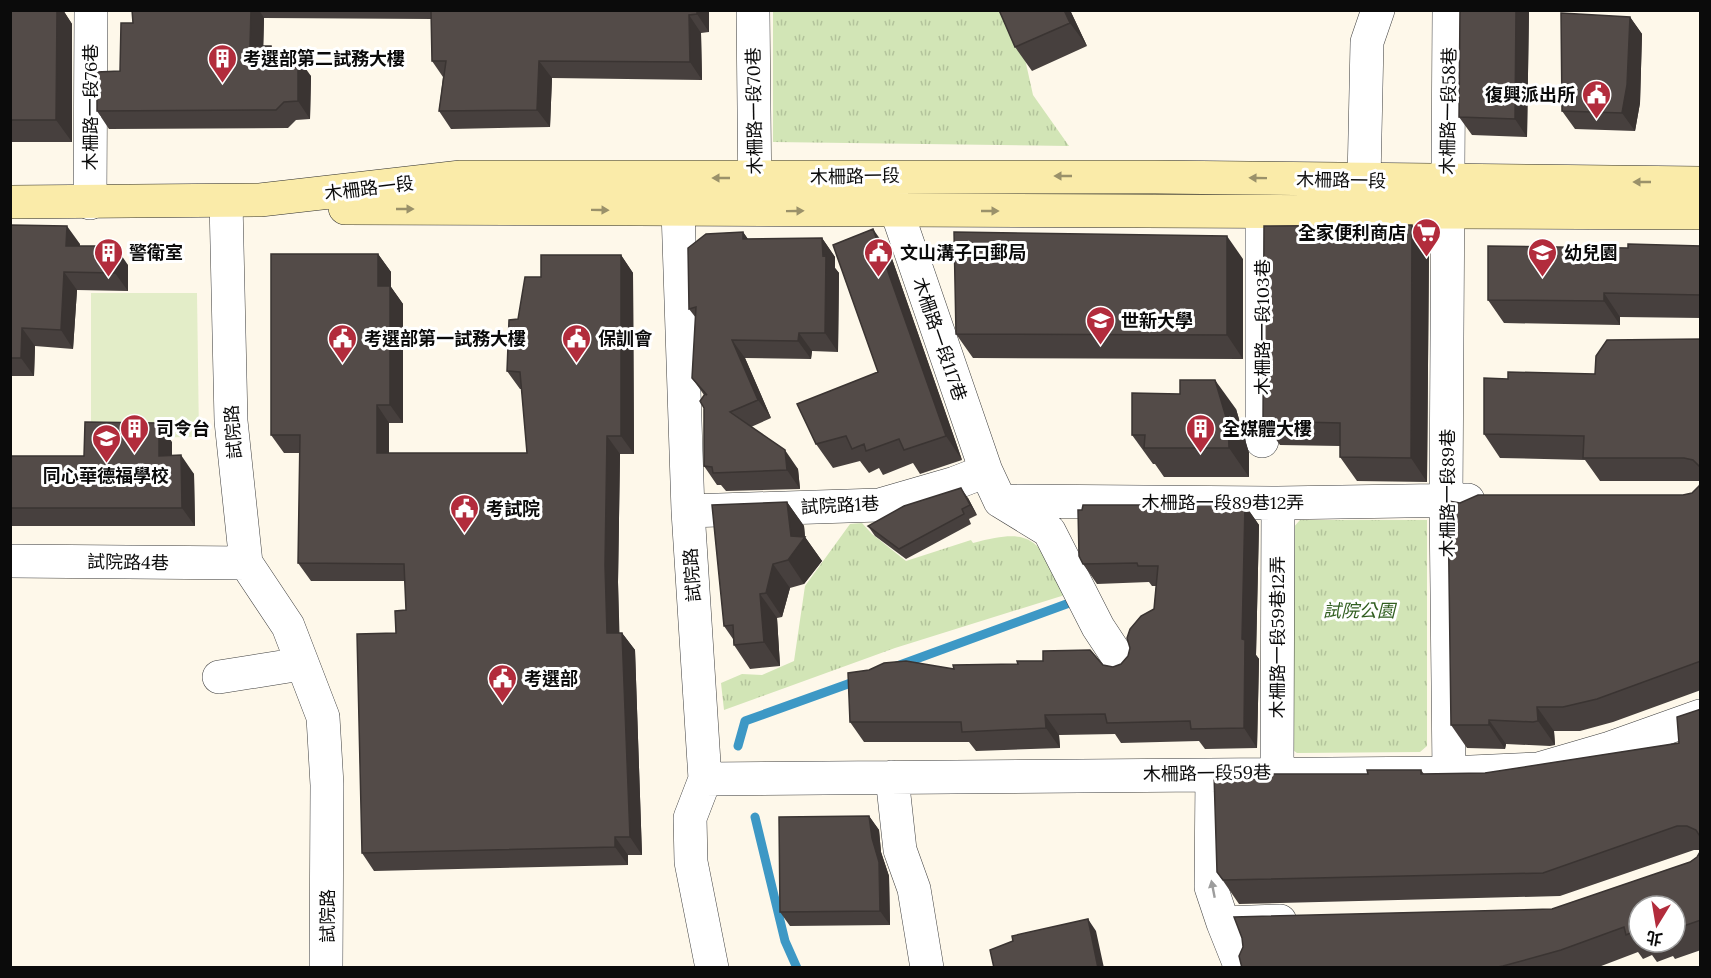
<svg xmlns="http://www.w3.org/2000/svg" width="1711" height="978" viewBox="0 0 1711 978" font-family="Lora,'Noto Sans TC',serif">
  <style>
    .grass { fill: url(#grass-tufts) }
    .pitch { fill: #e3edc8 }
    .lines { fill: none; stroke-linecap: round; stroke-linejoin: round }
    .stream { stroke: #3d98c5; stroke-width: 9 }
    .street-casing { stroke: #3e3e3e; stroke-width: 34 }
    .secondary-casing { stroke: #2d2d2d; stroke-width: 34 }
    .street { stroke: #fff; stroke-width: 33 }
    .secondary { stroke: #faeba9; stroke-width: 33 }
    .wall { fill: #47403e; fill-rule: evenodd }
    .shaded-wall { fill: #3a3432 }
    .building { fill: #534b48; stroke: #3a3432; stroke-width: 1.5 }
    .oneway { fill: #9a916a }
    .oneway2 { fill: #9d9d9d }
    .labels { text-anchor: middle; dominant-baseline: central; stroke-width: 6; stroke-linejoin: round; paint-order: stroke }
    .poi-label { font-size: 18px; font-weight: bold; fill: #0b0b0b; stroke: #fff; text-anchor: start }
    .street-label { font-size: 18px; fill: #0b0b0b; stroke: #fff }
    .park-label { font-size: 18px; font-style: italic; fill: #315e20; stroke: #fff }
  </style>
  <defs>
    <pattern id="grass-tufts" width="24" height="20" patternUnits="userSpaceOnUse" patternTransform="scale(1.5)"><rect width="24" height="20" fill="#d2e5b6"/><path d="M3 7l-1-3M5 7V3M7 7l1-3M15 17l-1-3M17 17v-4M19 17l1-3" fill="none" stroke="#b3c39b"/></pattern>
  </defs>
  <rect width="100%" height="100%" fill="#fef8ea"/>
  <path class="grass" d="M1003 10 1025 59 1033 95 1069 146 773 142V11Z
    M1300 520H1427V746L1420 752 1297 753 1290 748 1292 529Z
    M862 523 872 534 906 561 971 540 973 543C1038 525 1037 543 1068 594L895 648 724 710 721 683 742 674 762 675 794 661 805 586 850 524Z"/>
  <path class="pitch" d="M91 293H197L199 437 91 438Z"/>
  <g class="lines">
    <path class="stream" d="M897 666 1072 602
      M738 746 745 721 859 680
      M755 817 785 941 797 968"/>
    <defs>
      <path id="street" d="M753 10 755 207
        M677 180 688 511 705 779 690 818 691 862 712 968
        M1364 180 1367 42 1378 10
        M887 183 986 471 1000 501
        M226 201 231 421 246 563 288 626 323 717 327 785 326 968
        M90 203 91 10
        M1262 441V212
        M1000 501 1278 503 1468 500
        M1000 501 1049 531 1098 627 1125 668
        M688 511 879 505 955 483 986 471
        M10 561 246 563
        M219 677 301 664
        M1277 772 1278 503
        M1449 773 1446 501 1449 10
        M1212 775 1211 887 1223 923 1280 921
        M892 777 900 850 914 889 927 968
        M705 779 1449 773 1538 769 1610 748 1700 716
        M1223 923 1241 968"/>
      <path id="secondary" d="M10 202 260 200 461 177H1155L1700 183
        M345 208 1700 213"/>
    </defs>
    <use href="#street" class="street-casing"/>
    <use href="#secondary" class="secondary-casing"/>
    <use href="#street" class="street"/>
    <use href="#secondary" class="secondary"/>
  </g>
  <path class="wall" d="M10 10H63L72 24V142H10Z
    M132 10H709V32L701 33 702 80 552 78 550 127 451 129 439 111 443 77 432 61V19L264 18 263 46 279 58 311 76 310 119 296 120 288 128 109 129 97 111 120 71 133 23Z
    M1070 10 1087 46 1032 71 1015 47Z
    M1460 10H1529L1527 137 1472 135 1459 117Z
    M1630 17 1642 34 1640 103 1635 131 1575 129 1562 111Z
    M10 225 80 244 79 246 128 265V291L77 290 73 349 35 346 34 376H10Z
    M1412 225 1429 249 1427 482 1357 481 1340 457V446L1280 445 1263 421Z
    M743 232 748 239 822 238 835 257V268L839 273 838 352 812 351 811 359 745 358 771 418 751 427 798 469 800 489 726 491 721 485H717L704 466V395L692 378 696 318 689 309Z
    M1701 246V318L1620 317V325L1504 323 1488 300 1628 248Z
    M890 253 962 460 920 474 913 463 883 475 879 468 869 473 860 461 833 468 816 444 878 372Z
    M378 254 391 272V287L403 304V423H389V453H527L522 389H520L507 371 518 319 541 277 621 255 633 273 634 454H620L618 582 619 633H622L635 650 642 855H628V865L374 871 362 853 396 633 406 610 405 581H311L298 563 300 453H284L271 435Z
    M1243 259V359L973 358 956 334Z
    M1701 339V481H1600L1585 460 1500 458 1484 434 1508 379 1595 374Z
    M1236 409 1249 453V477H1164L1155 464H1153L1132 435Z
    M172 442V455L194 474 195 526H10V456H84Z
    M1701 482V690L1613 722 1580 731H1554L1555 745 1550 746 1506 744 1505 749 1467 748 1451 725 1460 503 1683 495 1692 493 1699 486Z
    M968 498 977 515 969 519 971 524 906 559 875 536 868 526Z
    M787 502 804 526 805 537 822 561 804 584 790 588 782 617 777 618 780 666 750 669 734 645 733 639 724 626Z
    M1245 505 1259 525 1256 655 1259 659 1257 748 1205 749 1199 741 1121 743 1115 734 1059 735 1060 748 976 751 969 742H864L850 722 954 669 1103 665 1113 667 1121 664 1128 656 1154 609 1156 586H1152L1149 582 1097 584 1083 564Z
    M1701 709V850H1694L1560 896 1239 904 1217 872 1368 774 1421 770 1424 774 1485 773 1679 743Z
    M869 816 879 830 881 852 889 876 890 925 790 926 780 912Z
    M1701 850V950L1675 959 1673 956 1657 962 1652 955 1643 959 1638 952 1596 968H1242L1552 909 1690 862 1697 857ZM1639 906H1675V942H1639Z"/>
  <path class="shaded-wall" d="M57 10H63L72 24V142L56 120Z
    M251 10H259L264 18 263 64 250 46Z
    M697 10H709V32L697 14Z
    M1064 10H1070L1087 46 1070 23Z
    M1516 10H1529L1527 137 1515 119Z
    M689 15 701 33 702 80 690 62Z
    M1630 17 1642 34 1640 103 1635 131 1622 113Z
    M271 46 283 64 271 58Z
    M298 58 311 76 310 119 298 101Z
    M539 61 552 78 550 127 537 110Z
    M1412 225 1429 249 1427 482 1411 458Z
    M67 226 80 244 78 264 66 246Z
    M873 229 890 253 962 460 946 436Z
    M743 232 756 251 743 239Z
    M1227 236 1243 259V359L1227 335Z
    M822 238 835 257V268L839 273 838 352 825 333Z
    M115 246 128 265V291L115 273Z
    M378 254 391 272V287L403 304V423L390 405 378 286Z
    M621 255 633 273 634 454 621 436Z
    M64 272 77 290 73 349 61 330Z
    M1604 293 1620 317V325L1604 301Z
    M22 328 35 346 34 376 21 358Z
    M799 333 812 351 811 359 798 341Z
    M732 340 745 358 771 418 758 400Z
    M1215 380 1236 409 1249 453V477L1229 448Z
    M377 405 389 423V471L377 453Z
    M159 423 172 442V474L159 456Z
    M607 436 620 454 618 582 620 651 607 633 605 565Z
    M785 450 798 469 800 489 787 470Z
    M181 455 194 474 195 526 182 508Z
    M961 488 968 498 977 515 970 505Z
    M787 502 804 526 805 537 822 561 804 584 788 560 791 536Z
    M1245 505 1259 525 1256 655 1259 659 1257 748 1244 728 1242 639Z
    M773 564 790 588 782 617 766 593Z
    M760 594 777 618 780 666 764 642Z
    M622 633 635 650 642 855 630 837Z
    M1537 707 1554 731 1555 745 1538 721Z
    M1045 715 1059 735 1060 748 1046 728Z
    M1489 720 1506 744 1505 749 1489 725Z
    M869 816 879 830 881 852 889 876 890 925 880 911Z
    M615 837 628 855V865L615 847Z
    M1088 919 1096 931 1104 968H1098Z"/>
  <path class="building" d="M10 10H57L56 120H10Z
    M132 10H251L250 46H271V58H298V101L284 102 276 110 97 111V72L120 71 121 23H133Z
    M431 10H697V14L689 15 690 62 539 61 537 110 439 111 446 61H432Z
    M999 10H1064L1070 23 1015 47Z
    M1460 10H1516L1515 119 1459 117Z
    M1561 13 1630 17 1627 85 1622 113 1562 111Z
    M10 225 67 226 66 246H115V273L64 272 61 330 22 328 21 358H10Z
    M1412 225 1411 458 1340 457V423L1263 421 1264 226Z
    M873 229 946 436 904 450 899 439 866 451 864 444 852 449 846 436 816 444 797 404 878 372 833 245Z
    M743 232V239L822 238 823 256 826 255 825 333H799L798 341 732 340 758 400 730 412 785 450 787 470 713 473 712 467 704 466V408L700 401 705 394 707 395 692 378 696 307 689 309 688 248 706 234Z
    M954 232 1227 236V335L956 334Z
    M1628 244 1701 246V295L1604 293V301L1488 300V246L1628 248Z
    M271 254H378V286H390V405H377V453H527L520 372 507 371 509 320 518 319 525 277H541V255H621V436H607L605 565 607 633H622L630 837H615V847L362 853 357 634 396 633 395 611 406 610 404 564 298 563 300 435H271Z
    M1701 339V470L1700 467 1693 460 1684 458H1583L1584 436 1484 434V378L1508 379V372L1595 374 1596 356 1607 340Z
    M1180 380H1215L1228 424 1229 448H1144L1145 435H1132V393L1180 394Z
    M85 422 159 423V456L181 455 182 508H10V456H84Z
    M1701 482V661L1597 699 1563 707H1537L1538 721 1533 722 1489 720V725H1451L1448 501 1460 503 1478 495H1683L1692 493 1699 486Z
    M961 488 970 505 962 509 964 514 899 549 868 526 904 506Z
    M787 502 791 536 805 537 788 560 773 564 766 593 760 594 764 642 734 645 733 625 724 626 712 505Z
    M1083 505H1245L1242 639 1245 640 1244 728 1191 729 1190 721 1107 723 1105 714 1045 715 1046 728 962 732 961 722H850L848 673 869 670 884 663 906 661 954 669 953 665 1018 664 1017 661H1043V651L1090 650 1103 665 1113 667 1121 664 1128 656 1130 648 1127 638 1130 629 1141 616 1154 609 1158 566H1138L1137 563 1083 564 1079 556 1078 510H1082Z
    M1701 709V838L1696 830 1687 826H1677L1543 873 1223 880 1217 872 1214 774H1368L1367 770H1421V774L1485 773 1679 743 1677 717Z
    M869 816 872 838 879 862 880 911 780 912 779 817Z
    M1701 850V920L1675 929V906H1639V935L1637 930 1626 935 1624 927 1561 950 1503 966 1492 968H1242L1239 956 1243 947 1242 938 1234 917 1552 909 1690 862 1697 857Z
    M1088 919 1098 968H994L990 950 1013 941 1012 936Z"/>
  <defs><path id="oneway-solid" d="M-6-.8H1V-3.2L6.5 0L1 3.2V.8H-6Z" transform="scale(1.5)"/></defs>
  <g class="oneway">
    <use href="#oneway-solid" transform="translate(1063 176) rotate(-180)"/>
    <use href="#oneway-solid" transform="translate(721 178) rotate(180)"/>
    <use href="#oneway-solid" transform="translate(1258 178) rotate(-179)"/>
    <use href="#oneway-solid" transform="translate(1642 182) rotate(-180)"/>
    <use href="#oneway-solid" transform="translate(405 209)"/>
    <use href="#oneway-solid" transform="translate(600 210) rotate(1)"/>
    <use href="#oneway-solid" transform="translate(795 211) rotate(-1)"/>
    <use href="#oneway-solid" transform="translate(990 211)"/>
  </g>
  <use class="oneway2" href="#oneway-solid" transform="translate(1213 889) rotate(-101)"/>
  <defs>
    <symbol id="building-pin" viewBox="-11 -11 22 30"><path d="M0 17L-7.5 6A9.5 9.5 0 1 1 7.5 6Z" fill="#b22c3c" stroke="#fff"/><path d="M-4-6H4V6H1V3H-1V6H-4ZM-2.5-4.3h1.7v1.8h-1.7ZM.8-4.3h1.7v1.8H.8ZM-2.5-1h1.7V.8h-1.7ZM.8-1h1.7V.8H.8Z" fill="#fff"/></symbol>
    <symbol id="civic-pin" viewBox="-11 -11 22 30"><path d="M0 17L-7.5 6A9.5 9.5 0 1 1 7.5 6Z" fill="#b22c3c" stroke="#fff"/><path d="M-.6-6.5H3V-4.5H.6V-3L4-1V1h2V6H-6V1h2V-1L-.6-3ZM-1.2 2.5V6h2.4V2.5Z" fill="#fff"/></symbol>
    <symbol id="supermarket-pin" viewBox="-11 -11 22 30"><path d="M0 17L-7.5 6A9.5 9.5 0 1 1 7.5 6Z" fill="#b22c3c" stroke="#fff"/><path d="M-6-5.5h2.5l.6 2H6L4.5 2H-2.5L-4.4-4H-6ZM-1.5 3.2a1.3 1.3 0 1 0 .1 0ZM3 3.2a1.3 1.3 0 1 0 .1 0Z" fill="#fff"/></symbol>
    <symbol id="school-pin" viewBox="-11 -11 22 30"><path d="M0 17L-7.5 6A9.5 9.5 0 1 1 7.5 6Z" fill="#b22c3c" stroke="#fff"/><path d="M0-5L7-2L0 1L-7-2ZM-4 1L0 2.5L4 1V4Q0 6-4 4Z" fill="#fff"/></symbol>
    <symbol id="university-pin" viewBox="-11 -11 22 30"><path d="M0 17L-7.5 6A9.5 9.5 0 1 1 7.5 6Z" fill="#b22c3c" stroke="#fff"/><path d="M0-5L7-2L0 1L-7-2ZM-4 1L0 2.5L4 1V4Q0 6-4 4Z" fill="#fff"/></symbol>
  </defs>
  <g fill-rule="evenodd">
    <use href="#building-pin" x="206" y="42" width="33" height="45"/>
    <use href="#civic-pin" x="1580" y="78" width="33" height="45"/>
    <use href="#supermarket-pin" x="1410" y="216" width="33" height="45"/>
    <use href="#building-pin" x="92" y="236" width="33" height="45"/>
    <use href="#civic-pin" x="862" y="236" width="33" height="45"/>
    <use href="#school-pin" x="1526" y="236" width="33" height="45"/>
    <use href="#university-pin" x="1084" y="304" width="33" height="45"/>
    <use href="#civic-pin" x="326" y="322" width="33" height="45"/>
    <use href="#civic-pin" x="560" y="322" width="33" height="45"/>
    <use href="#building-pin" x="118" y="412" width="33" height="45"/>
    <use href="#building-pin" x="1184" y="412" width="33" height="45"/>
    <use href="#school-pin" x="90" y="422" width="33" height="45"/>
    <use href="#civic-pin" x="448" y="492" width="33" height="45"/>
    <use href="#civic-pin" x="486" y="662" width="33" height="45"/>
  </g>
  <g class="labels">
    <g class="poi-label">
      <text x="243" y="58">考選部第二試務大樓</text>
      <text x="1575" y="94" text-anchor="end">復興派出所</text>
      <text x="1406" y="232" text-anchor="end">全家便利商店</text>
      <text x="129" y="252">警衛室</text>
      <text x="900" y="252">文山溝子口郵局</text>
      <text x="1564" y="252">幼兒園</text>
      <text x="1121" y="320">世新大學</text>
      <text x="364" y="338">考選部第一試務大樓</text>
      <text x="598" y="338">保訓會</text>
      <text x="156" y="428">司令台</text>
      <text x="1222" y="428">全媒體大樓</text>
      <text x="106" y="475" text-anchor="middle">同心華德福學校</text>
      <text x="486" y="508">考試院</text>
      <text x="524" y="678">考選部</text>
    </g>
    <g class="street-label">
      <text transform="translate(90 107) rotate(-90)">木柵路一段76巷</text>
      <text transform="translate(754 111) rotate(-91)">木柵路一段70巷</text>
      <text transform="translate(1448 111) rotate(-89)">木柵路一段58巷</text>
      <text transform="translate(855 176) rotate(-1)">木柵路一段</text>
      <text transform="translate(1341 180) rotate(1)">木柵路一段</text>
      <text transform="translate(369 188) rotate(-7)">木柵路一段</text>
      <text transform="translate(1262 327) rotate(-90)">木柵路一段103巷</text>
      <text transform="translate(940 339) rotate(71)">木柵路一段117巷</text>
      <text transform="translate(233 432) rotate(-94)">試院路</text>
      <text transform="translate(1447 493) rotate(-90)">木柵路一段89巷</text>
      <text x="1223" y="502">木柵路一段89巷12弄</text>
      <text transform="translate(840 505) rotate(-3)">試院路1巷</text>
      <text transform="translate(128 562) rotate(1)">試院路4巷</text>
      <text transform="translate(692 575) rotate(-94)">試院路</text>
      <text transform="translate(1277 637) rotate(-90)">木柵路一段59巷12弄</text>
      <text transform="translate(1207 773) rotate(-1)">木柵路一段59巷</text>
      <text transform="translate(327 916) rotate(-90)">試院路</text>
    </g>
    <g class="park-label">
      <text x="1359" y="610">試院公園</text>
    </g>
  </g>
  <rect width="1711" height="978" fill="none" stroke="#0b0b0b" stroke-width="24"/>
  <g transform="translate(1657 924) rotate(191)"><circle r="28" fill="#ffffff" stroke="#9d9d9d" stroke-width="1.5"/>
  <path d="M0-4.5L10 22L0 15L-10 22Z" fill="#b22c3c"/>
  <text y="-9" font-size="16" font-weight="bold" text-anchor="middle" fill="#0b0b0b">北</text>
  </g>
</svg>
